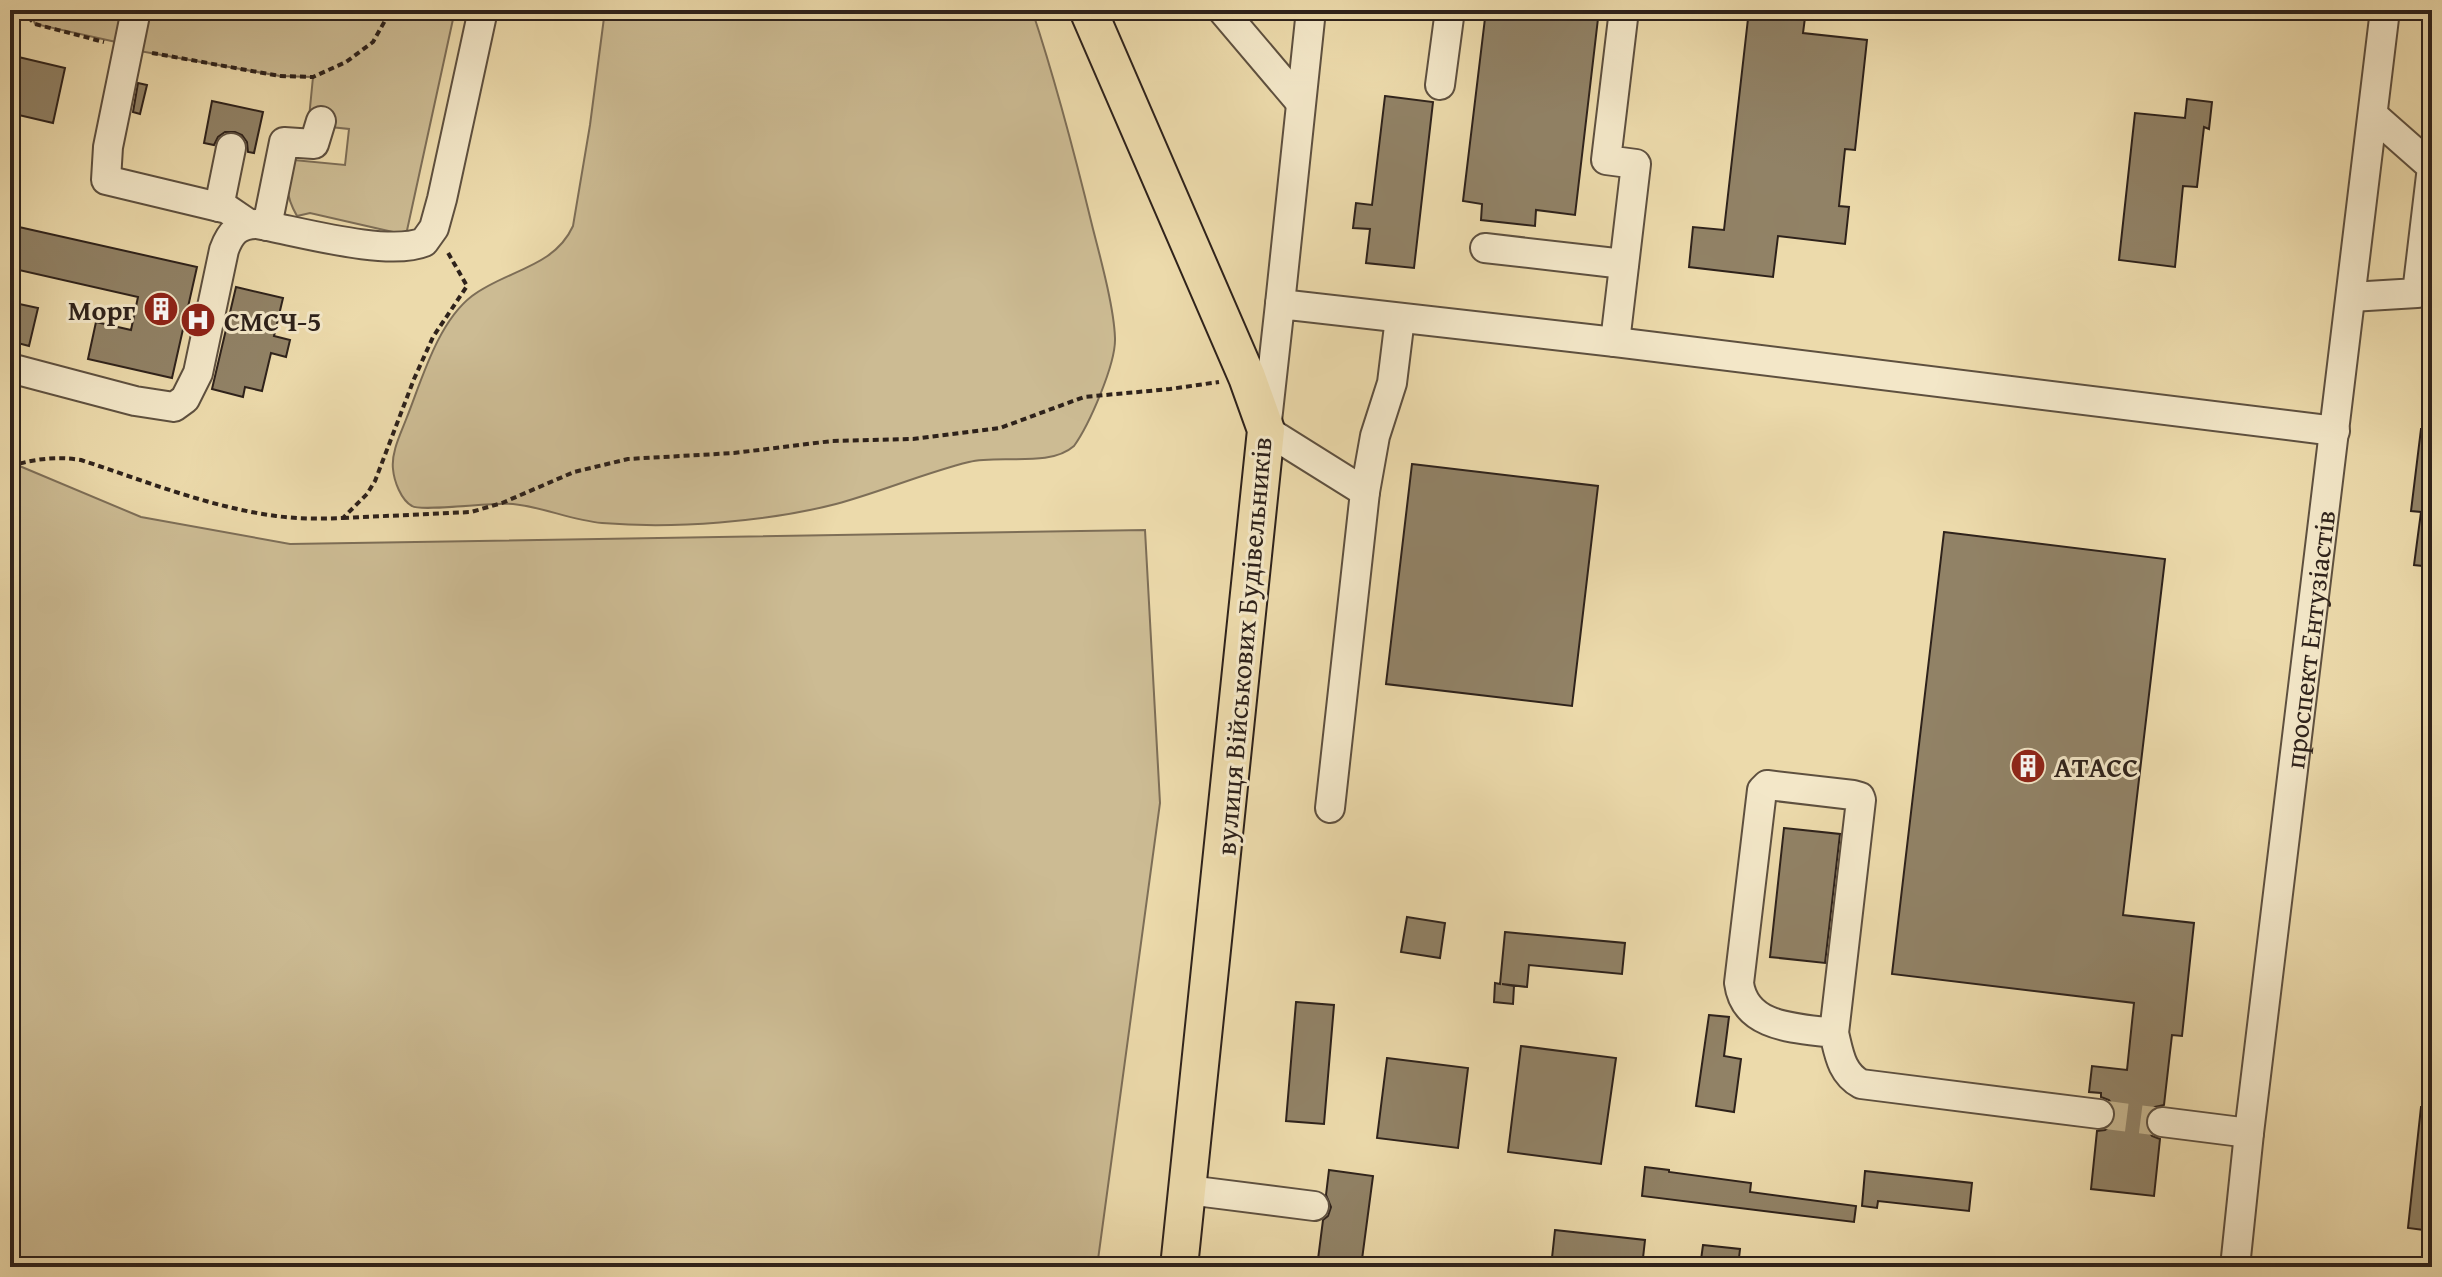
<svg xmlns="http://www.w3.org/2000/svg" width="2442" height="1277" viewBox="0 0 2442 1277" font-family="'Gentium Book Plus',serif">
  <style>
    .green { fill: #ccbb93; stroke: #7d6e57; stroke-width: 2 }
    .building { fill: #918266; stroke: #2e221b; stroke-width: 2 }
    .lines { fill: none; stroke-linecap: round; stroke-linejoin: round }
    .minor-tunnel { stroke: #c6b58e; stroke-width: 28; stroke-dasharray: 28 14; stroke-linecap: butt }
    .minor-casing { stroke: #5e503f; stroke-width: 32 }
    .major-casing { stroke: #2e221b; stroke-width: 40 }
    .path { stroke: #2e221b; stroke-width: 4; stroke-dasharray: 6 4; stroke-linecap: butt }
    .minor { stroke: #f3e7c8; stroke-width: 28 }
    .major { stroke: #ecdaab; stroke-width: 36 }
    .labels { text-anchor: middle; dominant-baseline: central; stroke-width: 6; stroke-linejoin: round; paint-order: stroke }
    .poi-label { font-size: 28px; font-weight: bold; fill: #2e221b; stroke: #f3e7c8; text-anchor: start }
    .street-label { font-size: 28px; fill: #2e221b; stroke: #f3e7c8 }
  </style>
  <rect width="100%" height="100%" fill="#ecdaab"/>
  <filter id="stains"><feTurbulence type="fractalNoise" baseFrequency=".0025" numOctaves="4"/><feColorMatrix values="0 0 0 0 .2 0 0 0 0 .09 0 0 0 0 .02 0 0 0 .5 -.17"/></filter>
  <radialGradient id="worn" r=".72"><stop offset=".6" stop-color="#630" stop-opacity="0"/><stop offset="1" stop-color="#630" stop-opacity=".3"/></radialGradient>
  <path class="green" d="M30 10H132L125 44 35 24Z
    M136 10H455L406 235 310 213 297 216C284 193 286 184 294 160L345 165 349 129 330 127 309 118 313 77 280 76 128 49Z
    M605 10H1032C1056 82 1075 155 1093 229 1101 260 1114 308 1115 338 1116 364 1089 425 1074 446 1049 468 1000 454 969 462 924 473 881 492 836 504 766 522 674 529 602 523 571 520 543 507 513 504 493 502 421 512 412 506 401 500 394 481 393 469 391 452 401 433 407 417 422 379 438 322 472 296 506 270 554 268 573 226L590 125Z
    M10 462 141 517 290 544 1145 530 1160 803 1097 1267H10Z"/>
  <path class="building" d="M1486 10H1599L1575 215 1536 210 1535 226 1481 220 1482 204 1463 201Z
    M1749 10H1806L1803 33 1867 40 1855 150 1845 149 1839 206 1849 207 1845 244 1778 236 1773 277 1689 267 1693 227 1724 230Z
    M10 55 65 68 53 123 10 113Z
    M138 83 147 85 140 114 133 112Z
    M1385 96 1433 102 1414 268 1366 263 1370 229 1353 228 1356 203 1372 205Z
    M2187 99 2212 102 2209 129 2204 127 2197 187 2183 186 2175 267 2119 260 2135 113 2185 118Z
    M212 101 263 112 254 153 248 152 247 142 242 135 235 132H225L218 137 214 145 204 143Z
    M10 225 197 267 172 378 88 359 96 322 131 330 138 297 10 268Z
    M236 287 283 298 274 336 290 340 286 357 271 353 262 391 245 387 243 397 212 389Z
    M10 302 38 308 29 346 10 341Z
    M2421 429 2432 430V567L2414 565 2421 512 2411 511Z
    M1412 464 1598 486 1572 706 1386 684Z
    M1944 532 2165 559 2123 915 2194 923 2182 1036 2172 1035 2164 1105 2155 1107 2148 1112 2145 1119 2147 1129 2152 1136 2160 1139 2154 1196 2091 1189 2097 1131 2105 1130 2112 1125 2116 1115 2114 1107 2109 1100 2101 1097V1093L2089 1092 2092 1066 2127 1070 2134 1003 1892 974Z
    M1784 828 1840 834 1825 963 1770 957Z
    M1407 917 1445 923 1440 958 1401 952Z
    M1505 932 1625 943 1622 974 1529 965 1527 987 1502 984 1514 986 1513 1004 1494 1002 1495 983 1500 984Z
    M1296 1002 1334 1005 1324 1124 1286 1121Z
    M1709 1015 1729 1017 1724 1056 1741 1059 1734 1112 1696 1106Z
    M1521 1046 1616 1058 1601 1164 1508 1152Z
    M1387 1058 1468 1068 1458 1148 1377 1138Z
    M2421 1107 2432 1108V1231L2408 1228Z
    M1645 1167 1669 1170V1172L1751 1183 1750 1192 1856 1206 1854 1222 1642 1196Z
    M1329 1170 1373 1176 1361 1267H1317L1323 1220 1328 1216 1331 1207 1326 1195Z
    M1865 1171 1972 1183 1969 1211 1878 1201 1877 1208 1862 1206Z
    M1555 1230 1645 1240 1642 1267H1551Z
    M1703 1245 1740 1249 1738 1267H1700Z"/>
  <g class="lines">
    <path class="minor-tunnel" d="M2099 1114 2162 1122"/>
    <defs>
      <g id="minor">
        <path d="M136 10 108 147 106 180 227 209 249 224"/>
        <path d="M1222 10 1300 102"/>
        <path d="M1440 85 1450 10"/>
        <path d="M219 207 231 148"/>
        <path d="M267 226 284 142 314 144 321 121"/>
        <path d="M1485 248 1624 264"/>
        <path d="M2351 297 2417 293 2432 167 2373 115"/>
        <path d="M1280 304 1311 10"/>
        <path d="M1615 342 1636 164 1606 160 1624 10"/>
        <path d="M10 368 135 401 174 407 185 399 198 373 224 250C230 233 238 224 257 224 297 231 388 257 424 242L434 228 442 199 483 10"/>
        <path d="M1365 492 1375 436 1392 383 1400 318"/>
        <path d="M1330 808 1365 492 1266 430 1280 304 1615 342 2335 431"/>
        <path d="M1834 1033 1861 800 1860 797 1853 795 1767 785 1762 790 1739 983C1745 1029 1798 1028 1834 1033 1839 1053 1841 1073 1861 1084L2099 1114"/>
        <path d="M2162 1122 2249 1133"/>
        <path d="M1188 1190 1314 1206"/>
        <path id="s1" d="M2235 1267 2249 1133 2385 10"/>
      </g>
      <path id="major" d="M1088 10 1247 377 1266 430 1179 1267"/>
    </defs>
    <use href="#minor" class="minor-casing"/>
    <use href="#major" class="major-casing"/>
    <path class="path" d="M21 10 35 24 104 42
      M152 53 280 76 313 77 346 62 373 42 391 10
      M10 466C35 459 56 456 81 460 145 481 209 507 276 516 298 519 321 519 343 518L367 494 375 481 414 379 433 337 467 286 447 251
      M343 518 471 512 502 503 574 472 628 459 734 453 832 441 913 439 1000 428 1084 397 1170 389 1219 382"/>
    <use href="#minor" class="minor"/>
    <use href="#major" class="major"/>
  </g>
  <defs>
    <symbol id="building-disc" viewBox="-11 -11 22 22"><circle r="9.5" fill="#8f2418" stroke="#f3e7c8"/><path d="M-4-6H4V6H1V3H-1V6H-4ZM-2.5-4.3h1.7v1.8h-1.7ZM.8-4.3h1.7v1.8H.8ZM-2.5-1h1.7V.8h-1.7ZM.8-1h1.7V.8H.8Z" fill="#fff"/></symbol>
    <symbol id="hospital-disc" viewBox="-11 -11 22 22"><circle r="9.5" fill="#8f2418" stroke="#f3e7c8"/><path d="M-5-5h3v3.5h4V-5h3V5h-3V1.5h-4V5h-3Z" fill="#fff"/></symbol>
  </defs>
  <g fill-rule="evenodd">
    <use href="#building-disc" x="141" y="289" width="40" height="40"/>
    <use href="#hospital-disc" x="178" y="300" width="40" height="40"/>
    <use href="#building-disc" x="2008" y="746" width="40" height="40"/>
  </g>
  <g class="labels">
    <g class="poi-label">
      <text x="135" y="309" text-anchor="end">Морг</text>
      <text x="224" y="320">СМСЧ-5</text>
      <text x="2054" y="766">АТАСС</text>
    </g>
    <g class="street-label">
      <text stroke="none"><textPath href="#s1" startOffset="632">проспект Ентузіастів</textPath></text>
      <text transform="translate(1243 646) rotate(-85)">вулиця Військових Будівельників</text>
    </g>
  </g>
  <rect width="2442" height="1277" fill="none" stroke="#ecdaab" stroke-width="40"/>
  <rect x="12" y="12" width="2418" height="1253" fill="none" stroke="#2e221b" stroke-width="4"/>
  <rect x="20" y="20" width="2402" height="1237" fill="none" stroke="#2e221b" stroke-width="2"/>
  <rect width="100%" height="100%" filter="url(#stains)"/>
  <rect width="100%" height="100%" fill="url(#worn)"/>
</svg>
